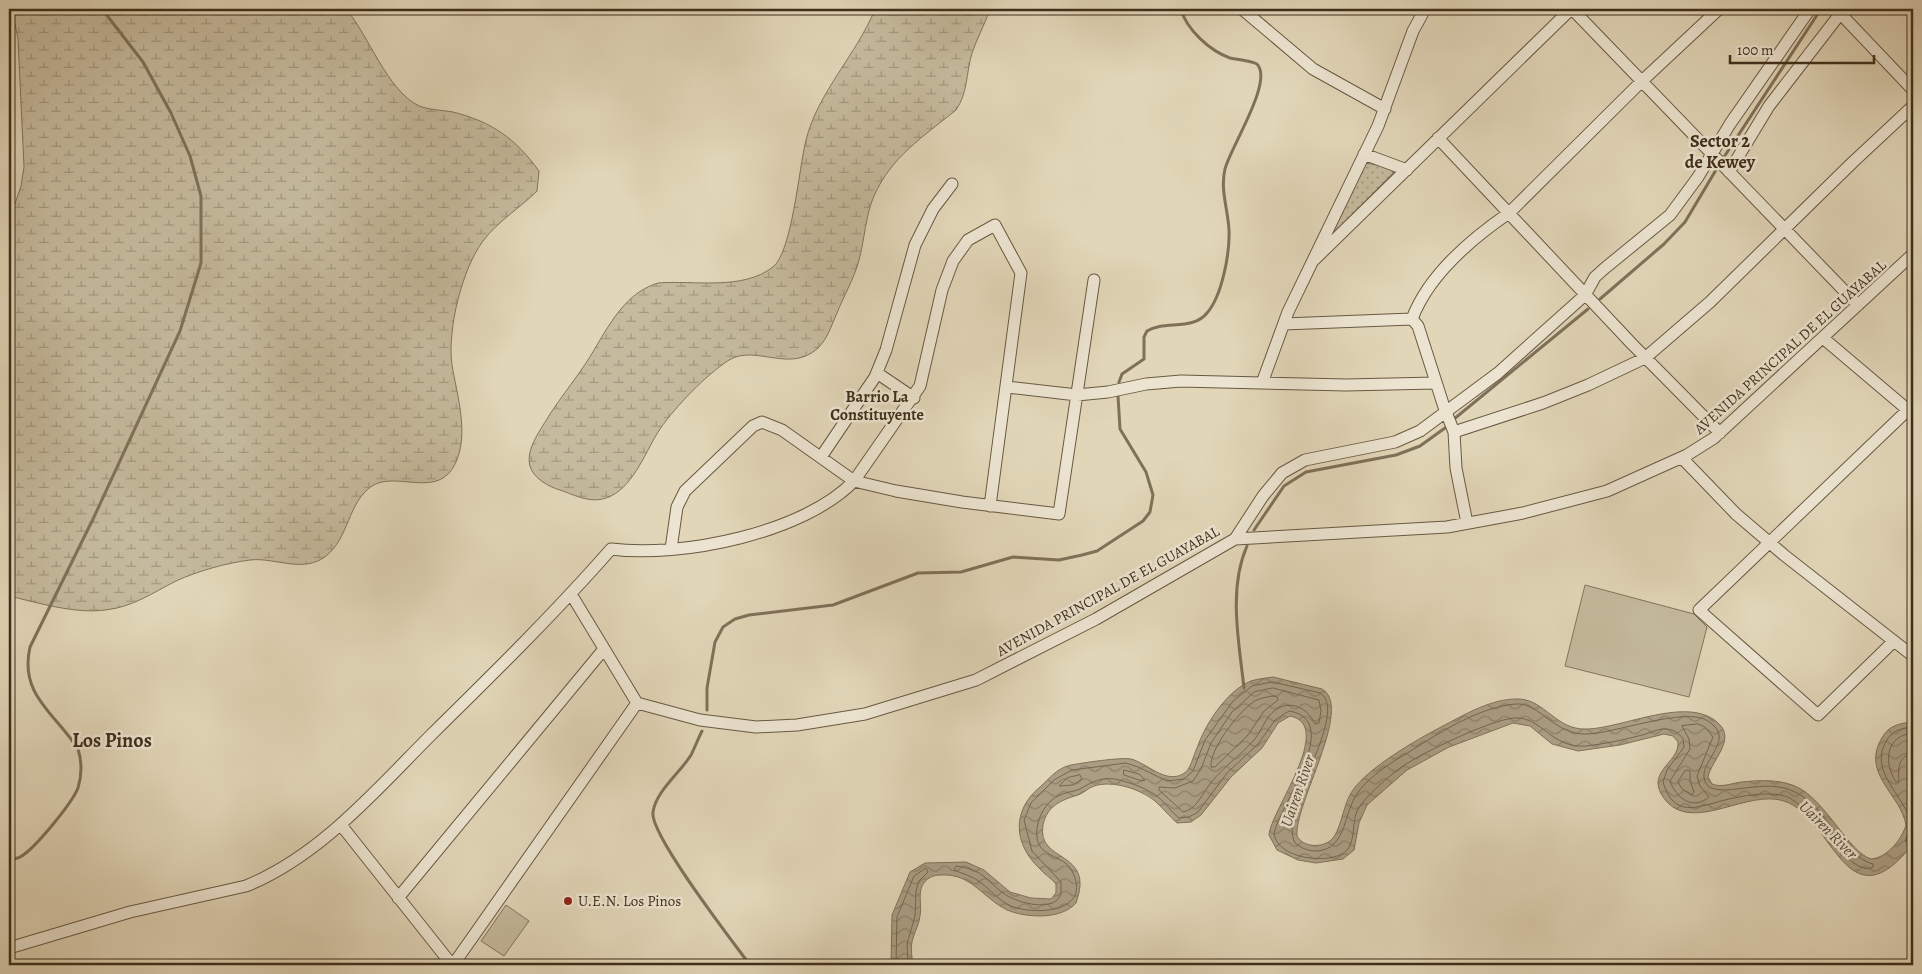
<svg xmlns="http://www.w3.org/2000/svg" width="1922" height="974" viewBox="0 0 1922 974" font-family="Alegreya,serif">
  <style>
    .green { fill: url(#green-dots); stroke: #82745c }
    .wetland { fill: url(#wetland-marsh); stroke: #82745c }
    .pitch { fill: #c5ba9d; stroke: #82745c }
    .water { fill: url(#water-waves); stroke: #7f7159 }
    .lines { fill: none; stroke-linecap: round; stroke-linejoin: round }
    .shore { stroke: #74664f; stroke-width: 1 }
    .stream { stroke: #7f7159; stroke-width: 3 }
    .minor-casing { stroke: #685942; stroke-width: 13 }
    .minor { stroke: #ece4d1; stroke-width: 11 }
    .poi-dot { fill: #8f2418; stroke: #ece4d1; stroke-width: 2 }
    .labels { text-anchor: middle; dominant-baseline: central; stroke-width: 5; stroke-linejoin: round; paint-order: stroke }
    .street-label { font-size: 15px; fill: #3f2f1b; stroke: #ece4d1 }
    .poi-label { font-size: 15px; fill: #3f2f1b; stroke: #ece4d1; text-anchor: start }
    .neighbourhood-label { font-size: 16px; font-weight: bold; fill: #3f2f1b; stroke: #ece4d1 }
    .water-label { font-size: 16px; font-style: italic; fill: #5a4a35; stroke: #ece4d1 }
    .quarter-label { font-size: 18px; font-weight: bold; fill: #3f2f1b; stroke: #ece4d1 }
    .district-label { font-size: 20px; font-weight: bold; fill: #3f2f1b; stroke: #ece4d1 }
  </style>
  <defs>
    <pattern id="green-dots" width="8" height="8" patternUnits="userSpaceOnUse" patternTransform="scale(1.25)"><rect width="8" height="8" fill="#c5ba9d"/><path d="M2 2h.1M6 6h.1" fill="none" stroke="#a1987f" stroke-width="1.8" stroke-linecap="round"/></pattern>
    <pattern id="wetland-marsh" width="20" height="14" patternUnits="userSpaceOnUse" patternTransform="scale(1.25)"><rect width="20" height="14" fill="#c5ba9d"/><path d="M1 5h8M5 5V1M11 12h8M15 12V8" fill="none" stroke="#a1987f"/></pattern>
    <pattern id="water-waves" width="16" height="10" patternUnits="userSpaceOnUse" patternTransform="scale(1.25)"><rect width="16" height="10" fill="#aa9d83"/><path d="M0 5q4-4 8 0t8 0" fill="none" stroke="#8c806a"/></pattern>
  </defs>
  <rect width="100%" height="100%" fill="#e1d6b8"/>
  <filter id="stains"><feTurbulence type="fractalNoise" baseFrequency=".004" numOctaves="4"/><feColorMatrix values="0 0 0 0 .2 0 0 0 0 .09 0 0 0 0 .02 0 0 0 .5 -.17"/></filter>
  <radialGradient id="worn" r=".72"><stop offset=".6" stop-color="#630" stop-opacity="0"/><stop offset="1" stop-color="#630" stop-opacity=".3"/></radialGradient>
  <path class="green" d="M1365 163 1383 166 1394 172 1335 232 1333 229Z"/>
  <path class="wetland" d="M12 9H346C369 36 387 90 419 106 429 110 442 110 453 112 492 122 515 138 539 171L537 191C520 208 498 221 483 241 462 269 447 330 452 365 457 395 469 433 456 462 439 501 397 470 372 486 348 502 349 538 326 556 303 574 275 557 250 560 226 563 198 571 176 581 152 593 133 607 105 610 75 614 39 603 9 596V221L21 186 24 167 18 39Z
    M626 9H660L646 13Z
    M875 9H990C985 24 977 38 972 53 966 73 968 93 956 110 924 136 891 157 874 196 865 217 865 238 859 260 854 279 844 295 837 313 831 326 828 338 818 348 790 374 756 344 729 360 706 375 676 406 660 429 646 450 635 484 611 496 593 505 577 496 560 490 549 487 533 478 530 466 525 449 542 428 550 414 561 397 574 381 586 363 605 334 621 294 658 283 694 280 742 291 773 267 792 252 799 168 806 140 818 92 857 54 875 9Z"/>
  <path class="pitch" d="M1585 585 1694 614 1707 627 1689 697 1565 666Z
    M506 905 529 921 504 956 481 941Z"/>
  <path class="water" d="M1273 677 1322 689C1354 707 1294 804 1297 836 1303 847 1320 848 1330 841 1341 833 1343 803 1353 790 1368 768 1416 740 1441 727 1464 715 1492 698 1519 699 1545 700 1556 730 1586 729 1622 729 1691 693 1720 725 1735 741 1711 761 1708 777L1712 784C1722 788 1732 783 1742 782 1760 780 1782 779 1799 788 1827 803 1849 852 1871 859 1887 858 1902 839 1906 825 1901 794 1859 773 1883 736 1890 725 1901 723 1913 722V760L1910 770 1913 785V844C1846 929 1834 817 1784 801 1748 789 1695 832 1667 802 1641 772 1680 764 1678 742L1673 736 1664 734 1620 745 1578 751 1552 744 1530 726 1513 723 1449 747 1407 770 1367 805 1359 823 1354 850 1343 859 1316 863 1298 860 1277 850 1269 835C1270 812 1336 725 1290 716L1278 723 1262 748 1231 777 1201 815 1191 822 1177 823C1169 816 1163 808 1155 801 1140 789 1113 780 1094 786 1088 788 1084 793 1078 795 1061 800 1047 806 1043 825 1036 864 1096 849 1076 903 1061 920 1027 918 1007 910 983 898 971 873 941 875 933 875 926 878 922 886 918 895 922 906 920 916 919 924 915 931 913 938 910 947 912 957 913 965H891L892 915 910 872 925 863 966 862 984 870 1010 892 1031 898 1051 899 1056 893V884C1051 878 1044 874 1039 868 1013 843 1012 810 1040 787 1050 778 1057 768 1071 765 1082 763 1121 757 1131 759 1147 763 1165 784 1183 774 1191 770 1193 756 1197 748 1205 725 1226 691 1251 681 1257 679 1266 678 1273 677Z"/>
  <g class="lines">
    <path class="shore" d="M1273 682 1320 693C1351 712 1277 811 1295 843 1301 848 1308 851 1316 851 1348 850 1343 810 1359 791 1371 775 1392 762 1409 752 1441 732 1477 708 1515 704 1540 702 1554 735 1586 734 1614 734 1685 706 1708 721 1741 742 1688 766 1709 787 1728 797 1765 777 1795 792 1827 807 1842 856 1873 864V867C1850 880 1811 804 1785 796 1769 791 1741 796 1725 800 1697 807 1674 819 1663 782L1667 770 1684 747 1683 739C1679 733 1674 730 1667 729 1659 728 1650 733 1642 735 1624 740 1604 744 1586 746 1551 749 1542 716 1514 718 1490 720 1424 752 1403 766 1389 776 1365 796 1357 811 1351 825 1357 848 1340 855 1321 863 1280 858 1274 835 1276 810 1346 720 1289 711L1275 720 1258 744 1227 773 1198 812 1189 817 1179 818C1171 812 1166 803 1158 797 1148 789 1132 783 1119 780 1104 776 1093 781 1080 789 1073 792 1065 792 1058 796 1044 803 1035 822 1037 838 1040 858 1064 855 1072 871 1093 912 1037 916 1011 906 999 901 991 890 981 883 973 876 963 874 954 870L956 866C964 867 972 869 979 873 989 879 996 889 1006 895 1019 903 1054 913 1061 894V882L1032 851 1024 820 1031 803 1054 780 1072 770 1126 763 1138 767 1167 781 1184 779 1193 771 1205 740 1233 701 1252 686Z
      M1273 688 1319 700 1321 711 1319 723 1315 724C1306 704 1284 698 1269 716 1264 723 1260 732 1255 739 1240 756 1220 769 1207 788 1200 798 1196 809 1183 812L1159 790V787L1175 788 1193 781 1201 769 1211 743 1232 712 1254 692Z
      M1274 696 1277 697 1278 700 1264 711 1248 735 1215 767H1211C1209 750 1238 713 1252 703 1258 698 1267 697 1274 696Z
      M1698 724 1705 727 1713 737 1697 776 1700 786 1709 797C1693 811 1676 798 1670 781L1690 749 1689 739 1682 726Z
      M1913 727C1902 728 1893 730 1887 740 1868 769 1901 793 1910 819L1911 826 1905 841H1913
      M1913 733C1886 735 1883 762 1896 782L1899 781C1898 769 1898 755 1913 754
      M1124 770 1139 774 1145 780 1142 781 1124 775Z
      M1686 770 1690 771V781L1694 792 1692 795 1682 789 1678 782Z
      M1080 775 1082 779 1073 785 1059 786 1067 778Z
      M896 965 897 917 914 876 926 868 928 872 919 881 916 891 915 916 907 944 908 965"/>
    <path class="stream" d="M1724 157 1821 9
      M1600 299 1664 244 1685 222 1716 170
      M1119 382 1122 374 1144 359V337L1147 331C1164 320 1193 331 1207 313 1222 296 1230 253 1229 230 1228 209 1220 190 1225 169 1230 148 1274 81 1257 64 1248 60 1239 60 1230 58 1210 51 1186 29 1181 9
      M1454 419 1588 309
      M1254 530 1284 486 1306 472 1396 455 1420 446 1445 428
      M1244 688C1239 642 1228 589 1247 546
      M707 710V688L715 642 723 627 735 619 749 615 833 605 918 573 961 572 1013 557 1059 560 1082 555 1097 551 1143 521 1150 512 1153 495 1146 472 1120 429 1118 396
      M702 731C698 739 695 747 691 755 680 773 656 791 653 812 649 834 733 942 750 965
      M9 859C12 859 17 859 20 857 34 850 72 803 78 788 82 775 82 762 78 749 55 713 19 695 30 647L94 517 180 331 201 263V196L190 156 171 113 143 62 102 9"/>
    <defs>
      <path id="minor" d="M1242 9 1313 69 1385 109
        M1572 9 1858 305
        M1837 10 1913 90
        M1438 138 1632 344 1720 433
        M1364 154 1407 170
        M1729 172 1769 106 1840 14
        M1315 259 1571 9
        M1412 319C1428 276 1471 239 1509 213L1642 81 1719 9
        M1412 319 1418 326 1444 407 1454 432 1456 468 1467 523
        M1284 324 1412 319
        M1823 338 1908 410
        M877 373 914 398
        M1262 383 1288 312 1378 126 1413 31 1425 9
        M1007 387 1077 395 1108 392 1146 384 1181 381 1346 385 1436 383
        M1454 432 1543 403 1588 385 1645 358 1710 302 1853 162 1913 106
        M821 457 875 377 886 350 915 245 933 209 952 184
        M1682 458 1736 514 1784 555 1913 656
        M1235 539 1263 496 1282 473 1305 460 1395 442 1420 431 1498 373 1585 295 1595 277 1605 268 1670 215 1698 177 1730 124 1810 9
        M671 549 677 507 685 491 753 426 762 422 782 430 854 481 896 491 962 502 1059 514 1094 280
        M571 594 637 703 700 720 756 727 797 725 865 714 976 680 1096 619 1235 539 1447 527 1523 513 1607 491 1687 455 1714 438 1913 254
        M1894 641 1818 715 1699 610 1913 405
        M341 825 452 965
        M398 898 604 649
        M9 948 130 912 246 886C320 856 376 790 431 735 492 675 554 614 611 549 681 558 804 533 854 481L920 386 942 290 953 261 968 240 995 225 1021 273 990 506
        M453 965 637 703"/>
    </defs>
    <use href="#minor" class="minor-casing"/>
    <use href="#minor" class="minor"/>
  </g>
  <circle class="poi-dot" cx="568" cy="901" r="5"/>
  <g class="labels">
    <g class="street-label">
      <text transform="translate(1790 347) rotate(-42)">AVENIDA PRINCIPAL DE EL GUAYABAL</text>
      <text transform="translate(1108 591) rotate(-29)">AVENIDA PRINCIPAL DE EL GUAYABAL</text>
    </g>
    <g class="poi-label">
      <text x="578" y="901">U.E.N. Los Pinos</text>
    </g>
    <g class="neighbourhood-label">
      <text x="877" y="397">Barrio La<tspan x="877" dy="18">Constituyente</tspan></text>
    </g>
    <g class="water-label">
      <text transform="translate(1298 791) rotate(-71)">Uairen River</text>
      <text transform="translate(1828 830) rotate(45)">Uairen River</text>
    </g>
    <g class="quarter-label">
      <text x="1720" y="141">Sector 2<tspan x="1720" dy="21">de Kewey</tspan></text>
    </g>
    <g class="district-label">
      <text x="112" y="740">Los Pinos</text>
    </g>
  </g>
  <rect width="1922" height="974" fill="none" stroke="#e1d6b8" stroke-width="30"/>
  <rect x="10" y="10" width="1902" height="954" fill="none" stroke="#3f2f1b" stroke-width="2.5"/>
  <rect x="15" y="15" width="1892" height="944" fill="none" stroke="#3f2f1b"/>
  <path d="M1730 55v8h144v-8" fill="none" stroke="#3f2f1b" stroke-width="2.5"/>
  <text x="1737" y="55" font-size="15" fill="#3f2f1b" stroke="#ece4d1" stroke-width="4" paint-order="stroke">100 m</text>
  <rect width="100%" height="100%" filter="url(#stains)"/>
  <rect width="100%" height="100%" fill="url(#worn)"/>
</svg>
